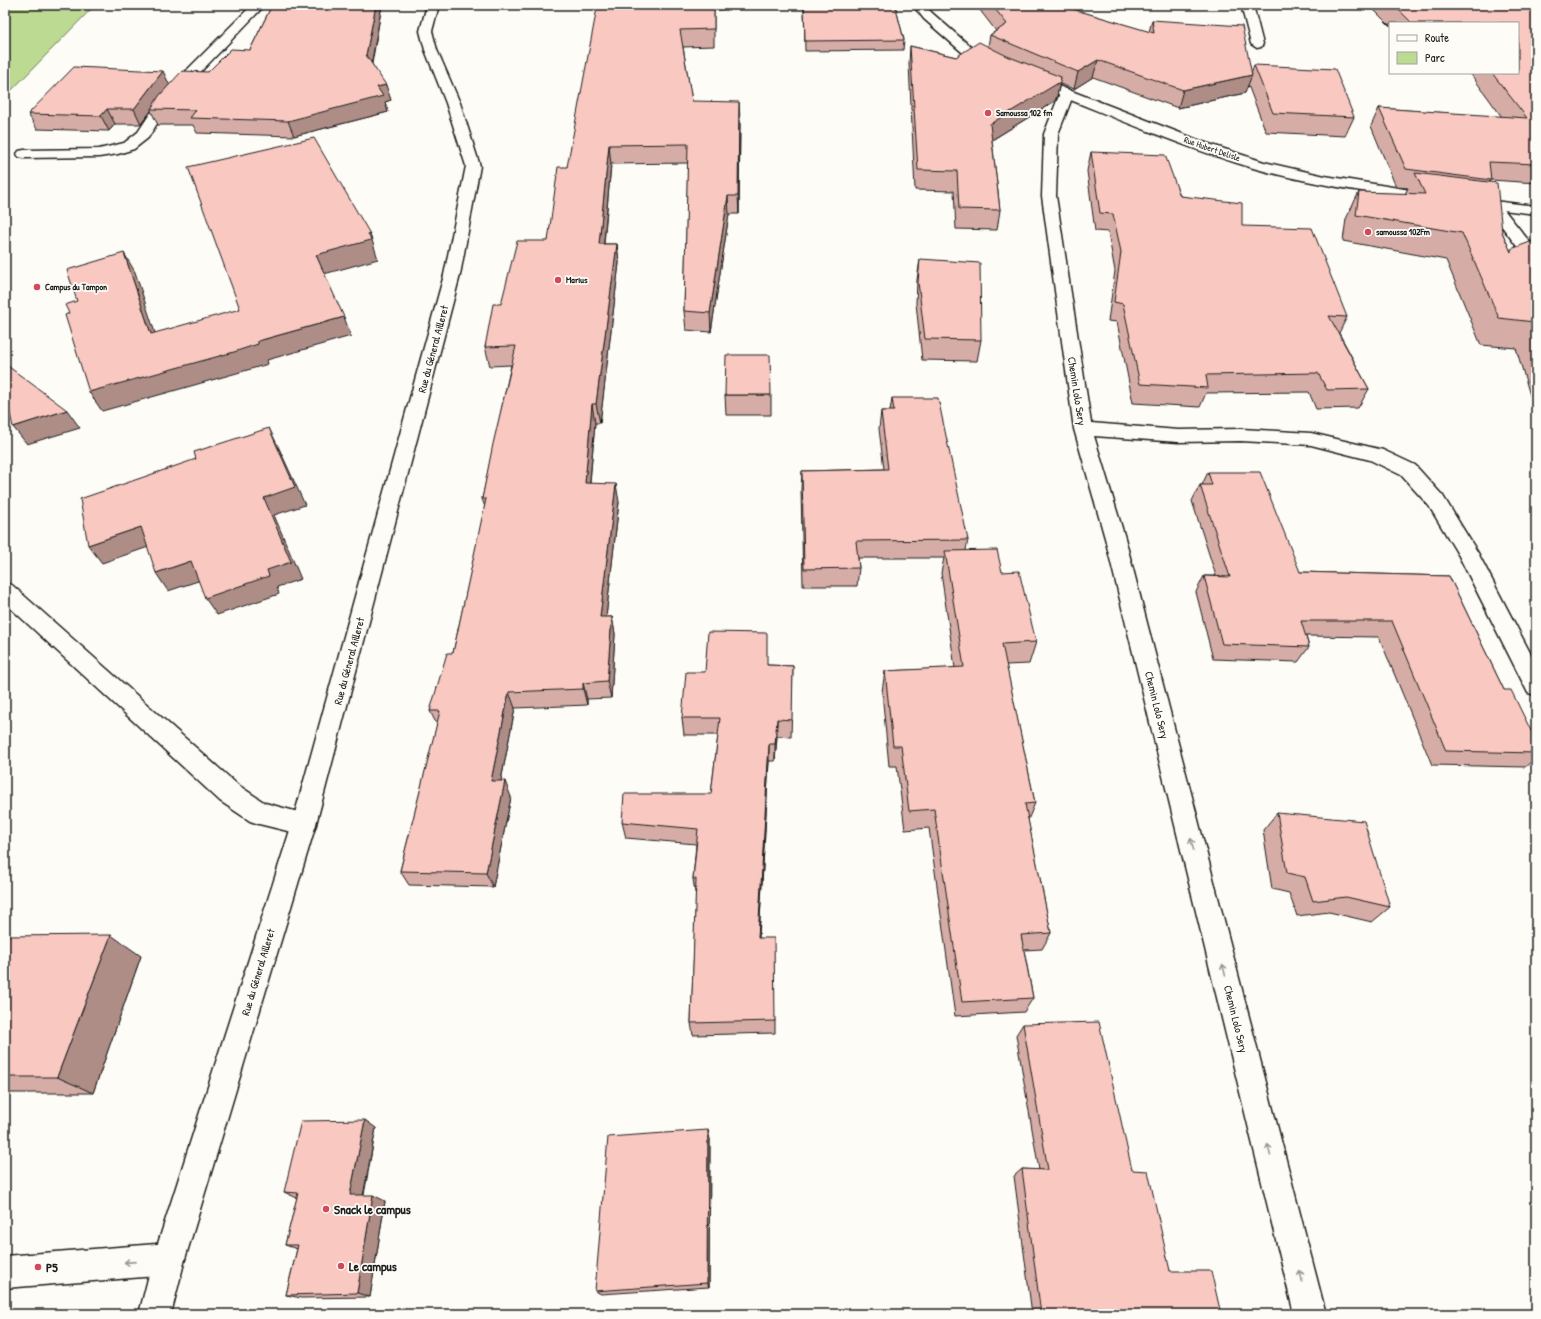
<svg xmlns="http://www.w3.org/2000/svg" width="1541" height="1319" viewBox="0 0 1541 1319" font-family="'Patrick Hand',sans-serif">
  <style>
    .green { fill: #bcda92; stroke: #6c7b57 }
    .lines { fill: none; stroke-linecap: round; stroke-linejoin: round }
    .lane-casing { stroke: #1c1c1c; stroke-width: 3 }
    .street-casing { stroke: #1c1c1c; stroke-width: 3 }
    .secondary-casing { stroke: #1c1c1c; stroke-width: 3 }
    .lane { fill: #fdfcf7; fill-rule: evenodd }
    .street { fill: #fdfcf7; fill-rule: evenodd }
    .secondary { fill: #fdfcf7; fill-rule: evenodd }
    .wall { fill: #d6ada6; stroke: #1c1c1c }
    .shaded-wall { fill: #ae8d87; stroke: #1c1c1c }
    .building { fill: #f9c9c1; stroke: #1c1c1c }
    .oneway { stroke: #989794 }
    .poi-dot { fill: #d1495b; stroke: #fdfcf7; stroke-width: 1.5 }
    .labels { text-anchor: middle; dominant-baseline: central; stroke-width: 3.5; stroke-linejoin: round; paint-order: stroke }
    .far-poi-label { font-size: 9px; font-weight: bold; fill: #1c1c1c; stroke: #fdfcf7; text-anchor: start }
    .far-street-label { font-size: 9px; fill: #1c1c1c; stroke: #fdfcf7 }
    .street-label { font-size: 11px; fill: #1c1c1c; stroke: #fdfcf7 }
    .near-poi-label { font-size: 13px; font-weight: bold; fill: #1c1c1c; stroke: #fdfcf7; text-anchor: start }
  </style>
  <rect width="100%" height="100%" fill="#fdfcf7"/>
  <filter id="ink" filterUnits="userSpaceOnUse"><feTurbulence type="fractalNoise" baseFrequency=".025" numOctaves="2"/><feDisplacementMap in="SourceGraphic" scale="8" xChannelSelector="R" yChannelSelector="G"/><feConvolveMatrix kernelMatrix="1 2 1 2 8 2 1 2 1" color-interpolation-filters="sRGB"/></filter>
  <g filter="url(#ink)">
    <path class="green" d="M5 5H95L5 97Z"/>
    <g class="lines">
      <defs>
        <path id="lane" d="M252 5H265L184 89 165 111 148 138 134 149 118 154 99 157 24 158 19 157 17 154 19 151 24 150 99 149 124 143 138 132 155 106 174 83Z
          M1493 201 1498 202 1536 250V266L1530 264 1486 205 1488 202Z
          M5 583 12 585 238 785 265 803 313 816 316 824 313 832 304 835 259 824 250 821 220 801 5 603Z
          M169 1243 180 1248 185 1259 180 1270 169 1275 5 1288V1256Z"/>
        <path id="street" d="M427 5H439L432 31 437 50 460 103 480 166 460 275 316 824 185 1259 171 1314H139L153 1259 292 824 444 275 466 166 446 103 425 50 420 31Z
          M1241 5H1253L1263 44 1261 47 1257 48 1251 44Z
          M1067 89 1074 93 1058 134 1056 196 1091 423 1178 430 1241 429 1311 433 1383 450 1415 465 1443 496 1478 553 1536 664V695L1528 693 1459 556 1429 506 1401 475 1370 460 1311 445 1241 441 1178 442 1094 436 1125 538 1326 1314H1294L1105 538 1074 429 1042 196 1044 134 1060 93Z"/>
        <path id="secondary" d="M913 5H925L932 13 971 47 999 60 1001 63 995 67 991 66 963 53 924 19Z
          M1030 75 1206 143 1264 162 1325 176 1435 194 1440 195 1442 198 1440 201 1435 202C1374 193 1312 185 1253 168 1175 145 1101 111 1025 82L1024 79 1025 76Z
          M1469 198 1536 206V214L1464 205 1462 202 1464 199Z"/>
      </defs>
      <use href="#lane" class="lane-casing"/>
      <use href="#street" class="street-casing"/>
      <use href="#secondary" class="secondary-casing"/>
      <use href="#lane" class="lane"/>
      <use href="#street" class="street"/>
      <use href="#secondary" class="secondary"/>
    </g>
    <path class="wall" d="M272 5H382L372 64 391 100 385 102 388 112 294 136 197 133 193 125H158L151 111 141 124H115L109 131 37 129 28 114 170 85 208 72 250 50Z
      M637 5H754V8L714 10V46L683 47 692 101 740 120 739 214H729L711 332 686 330 684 311 688 163 611 164 604 244H617L619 263 600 423H595L590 483 619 502 606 617H612L615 634 611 698 587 699V705L515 708 501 781 511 797 493 887 409 885 400 871 437 725 430 711 453 653 485 507 482 499 511 365 490 366 485 347 501 304 548 241 567 167Z
      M804 5H895L904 40 903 50 805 51Z
      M976 5H1059L1149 32 1152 20 1251 73 1254 65 1354 117 1345 136 1266 132 1248 85 1245 93 1178 108 1093 77 1074 89 1060 84 1057 96 1055 101 992 140 1000 210 997 230 956 229 954 191 915 190 909 64 910 46 956 57 988 46 990 35 996 31Z
      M1369 5H1536V183L1491 180 1489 182 1502 232 1510 250 1536 248V409H1534L1516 348 1481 345 1446 260 1343 241 1346 219 1359 192 1405 194 1408 188 1396 187 1371 126 1379 108 1502 117 1470 73H1518V23H1390V26Z
      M1091 152 1242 226 1347 317 1339 333 1369 389 1358 408 1316 409 1309 392 1206 393 1200 407 1133 403 1117 322 1108 321 1115 271 1108 232 1095 231 1087 171Z
      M920 259 981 340 977 361 922 360 916 303 917 280Z
      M725 395H771V415H726Z
      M892 398 968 540 966 550 1002 572 1036 642 1029 664 1006 665 1035 803 1028 820 1051 933 1042 949 1024 950 1033 998 1024 1012 955 1016 929 828 905 830 897 766H889L882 692 885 671 955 668 941 573 944 558H858L859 568 857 586H803L801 489 802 471 884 469 879 429 881 411H890Z
      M1208 472 1300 572 1449 576 1504 690 1536 741V758L1525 767 1432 765 1379 637 1306 636 1309 647 1298 662 1213 659 1196 592 1204 576H1216L1192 501 1200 485H1202Z
      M767 665 793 666 791 737 777 736 775 761H769L759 938 775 1021V1033L693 1035 691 1023 696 893H695L693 879 696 844 626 838 622 822 711 794 718 735H684L682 718 705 672Z
      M1277 813 1390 907 1372 922 1329 912 1297 916 1289 893 1272 889 1263 830Z
      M5 936 141 956 93 1093H5Z
      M1023 1024 1132 1170 1170 1271 1221 1314H1032L1014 1176 1022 1169 1039 1170 1016 1035Z
      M376 1128 364 1195 385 1201 370 1297 301 1298 286 1295 297 1249 285 1245 297 1198 284 1192Z
      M710 1139 709 1287 601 1294 595 1291Z"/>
    <path class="shaded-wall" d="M376 5H382L370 71 366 55Z
      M1098 60 1093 77 1074 89 1078 72Z
      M163 71 170 86 151 109V111L141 124 134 109Z
      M1252 75 1245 93 1178 108 1183 90Z
      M1061 77 1057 96 1055 101 987 143 990 124Z
      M386 85 391 100 385 102 388 112 294 136 288 121 377 87Z
      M739 102 740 120 739 214 738 196Z
      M107 109 115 124 109 131 101 116Z
      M609 145 611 164 602 262 599 244Z
      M728 196 729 214 711 332 710 313Z
      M370 234 378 259 324 274 316 255Z
      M617 244 619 263 600 423 596 404Z
      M124 253 135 272 162 354 151 334Z
      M344 317 351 336 267 360 268 364 244 371 102 411 89 392 258 341Z
      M592 404 595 423 588 502 585 483Z
      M67 410 80 428 27 444 13 427Z
      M269 428 278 446 305 505 274 515 301 579 277 587 279 594 217 615 205 598 267 570 264 498Z
      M616 484 619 502 604 635 600 617Z
      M141 527 154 545 102 563 88 545Z
      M191 561 204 579 168 591 156 573Z
      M612 617 615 634 611 698 607 681Z
      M583 683 587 699V705L583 689Z
      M509 692 515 708 498 796 491 781Z
      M777 719V736L775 761V744Z
      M769 744V761L758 951V938Z
      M505 781 511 797 493 887 486 873Z
      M111 935 141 956 93 1093 57 1077Z
      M365 1120 376 1128 362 1201 350 1195Z
      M708 1130 710 1139 709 1287 707 1283Z
      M373 1195 385 1201 370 1297 357 1293Z"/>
    <path class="building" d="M272 5H376L366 55 386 85 377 87 383 96 288 121 190 118 196 110 151 109 159 96 182 71 208 72 231 49 250 50Z
      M637 5H714V29L680 30 692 101 739 102 738 196H728L710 313 684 311 688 144 609 145 599 244H617L596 404H592L585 483 616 484 600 617H612L607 681 583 683V689L509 692 491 781H505L486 873 400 871 440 711H430L447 653H453L486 499H482L493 444 516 346 485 347 493 304H501L517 241H548L558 167H567L597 8 636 7Z
      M804 5H895L904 40 805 41Z
      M992 5H1059L1154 33 1152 20 1242 26 1252 75 1183 90 1098 60 1078 72 990 35 1007 24Z
      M1394 5H1520L1535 10 1532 5H1536V164L1489 162 1491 180 1406 169 1379 108 1527 118 1492 73H1518V23H1412Z
      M979 42 1007 56 1061 77 1060 82 990 124 1000 210 959 209 957 171 918 170 910 46 956 57Z
      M1254 65 1335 69 1354 117 1273 113Z
      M74 67 163 71 134 109H107L101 116 28 114Z
      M314 138 370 234H368L371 240 316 255 344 317 258 341V344L234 352 89 392 65 315 69 313 65 305 77 301 67 270 124 253 151 334 240 309 188 167Z
      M1091 152 1165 155 1180 196 1242 203V226L1312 228 1347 317 1329 316 1369 389 1327 390 1318 373 1206 375 1208 388 1140 384 1123 304 1114 302 1121 252 1113 214 1100 213Z
      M1415 173 1497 183 1502 232 1511 252V249L1533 241 1536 248V326L1534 322 1499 318 1462 233 1356 215 1359 192 1425 194Z
      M920 259 980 263 981 340 925 339 918 282Z
      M726 355H770L771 395H725Z
      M5 364 67 410 13 427 5 391Z
      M892 398H938L968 540 856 541 859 568 804 569 802 471 888 469 881 411H894Z
      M269 428 295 487 264 498 291 562 267 570 269 576 205 598 191 561 156 573 141 527 88 545 80 499 196 459 194 452Z
      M1208 472H1260L1300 572 1449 576 1504 690H1511L1536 741V753L1446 751 1392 621H1301L1309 647 1222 644 1204 576 1230 577 1200 485H1212Z
      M997 550 1002 572 1019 571 1036 642 1002 644 1035 803 1025 804 1051 933 1021 935 1033 998 962 1002 934 809 909 811 901 746H893L885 671 964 667 945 551Z
      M708 632 767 633V665L793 666 792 720 777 719 775 744H769L758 938H774L775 1021 691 1023 696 879H693L698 829 622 822 624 794H711L720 718H682L686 672H705Z
      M1277 813 1364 821 1390 907 1346 897 1313 901 1305 877 1287 873Z
      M111 935 57 1077H5V936Z
      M1099 1022 1132 1170 1148 1171 1170 1271H1211L1221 1314H1041L1022 1169 1048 1170 1023 1024Z
      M365 1120 350 1195H373L357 1293 286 1295 298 1245H285L298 1193 284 1192 301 1121Z
      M708 1130 707 1283 595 1291 608 1137Z"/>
    <defs><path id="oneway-shaft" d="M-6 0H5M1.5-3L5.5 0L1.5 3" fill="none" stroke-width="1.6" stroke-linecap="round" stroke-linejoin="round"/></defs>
    <g class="oneway">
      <use href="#oneway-shaft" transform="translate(1192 844) rotate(-104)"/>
      <use href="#oneway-shaft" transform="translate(1224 970) rotate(-104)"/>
      <use href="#oneway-shaft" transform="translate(1269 1150) rotate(-104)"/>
      <use href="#oneway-shaft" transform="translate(130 1262) rotate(176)"/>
      <use href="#oneway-shaft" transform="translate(1301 1276) rotate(-104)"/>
    </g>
  </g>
  <g class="poi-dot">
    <circle cx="988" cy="113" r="4"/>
    <circle cx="1368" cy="232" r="4"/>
    <circle cx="558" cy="280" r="4"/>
    <circle cx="37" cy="287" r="4"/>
    <circle cx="326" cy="1209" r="4"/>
    <circle cx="341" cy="1266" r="4"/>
    <circle cx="38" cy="1267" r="4"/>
  </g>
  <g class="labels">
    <g class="far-poi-label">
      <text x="996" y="113">Samoussa 102 fm</text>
      <text x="1376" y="232">samoussa 102Fm</text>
      <text x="566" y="280">Marius</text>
      <text x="45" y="287">Campus du Tampon</text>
    </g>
    <g class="far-street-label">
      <text transform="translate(1212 149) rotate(19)">Rue Hubert Delisle</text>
    </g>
    <g class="street-label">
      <text transform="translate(433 349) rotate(-75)">Rue du Géneral Ailleret</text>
      <text transform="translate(1077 391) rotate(81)">Chemin Lolo Sery</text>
      <text transform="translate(349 661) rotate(-75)">Rue du Géneral Ailleret</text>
      <text transform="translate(1157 705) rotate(76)">Chemin Lolo Sery</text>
      <text transform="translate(258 972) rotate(-73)">Rue du Géneral Ailleret</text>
      <text transform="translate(1236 1019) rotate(76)">Chemin Lolo Sery</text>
    </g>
    <g class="near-poi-label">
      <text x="334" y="1209">Snack le campus</text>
      <text x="349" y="1266">Le campus</text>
      <text x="46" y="1267">P5</text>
    </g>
  </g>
  <rect width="1541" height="1319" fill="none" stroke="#fdfcf7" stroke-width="20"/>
  <rect x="10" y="10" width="1521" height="1299" fill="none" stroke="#1c1c1c" stroke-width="1.5" filter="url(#ink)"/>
  <rect x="1389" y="22" width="130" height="52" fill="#fdfcf7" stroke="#a3a29f"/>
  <rect x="1397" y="35" width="20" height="6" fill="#fdfcf7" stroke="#a3a29f"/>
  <text x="1425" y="42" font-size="12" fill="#1c1c1c">Route</text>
  <rect x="1397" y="52" width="20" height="12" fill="#bcda92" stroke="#a3a29f"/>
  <text x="1425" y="62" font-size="12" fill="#1c1c1c">Parc</text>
</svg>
